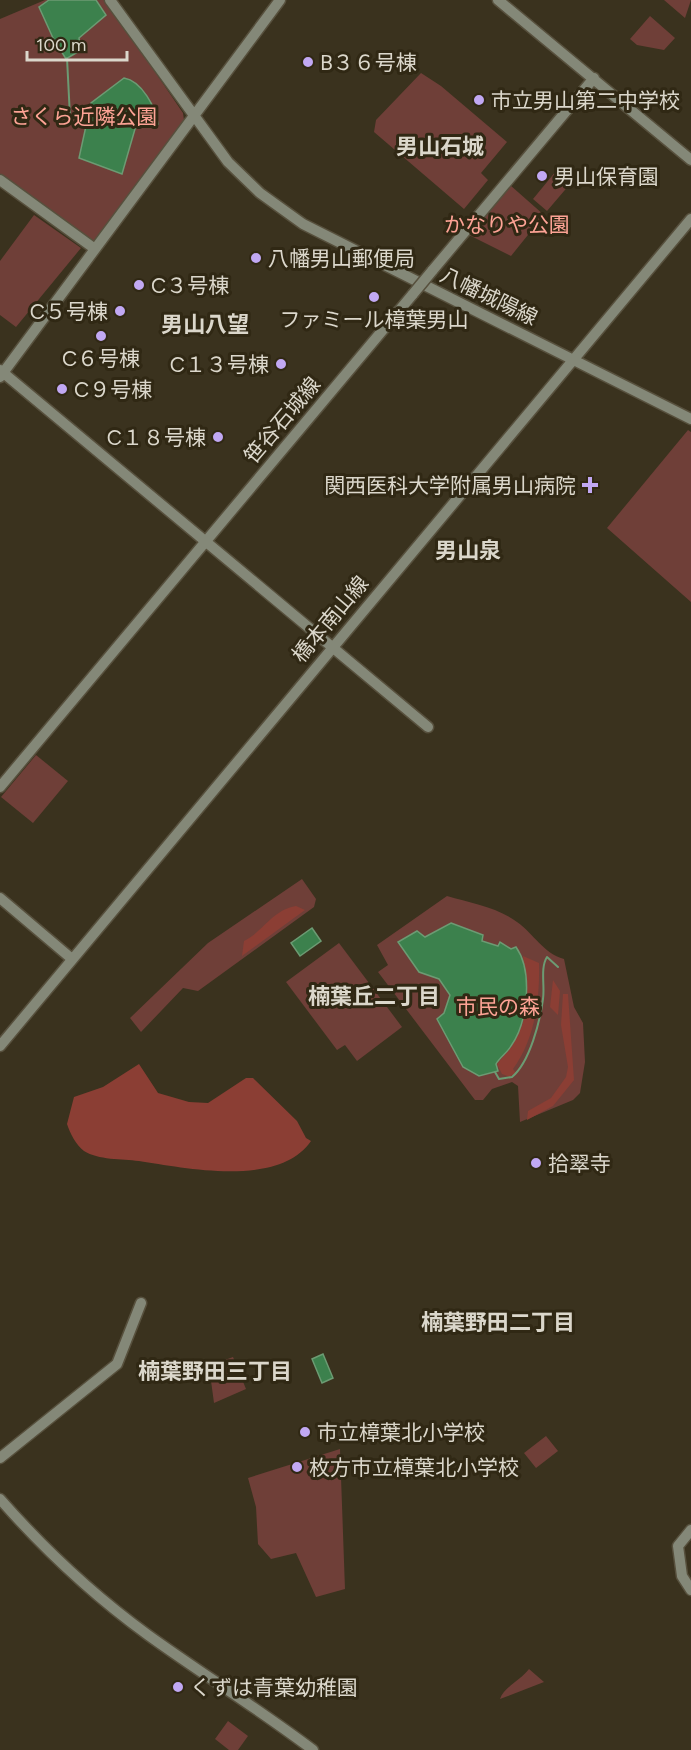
<svg xmlns="http://www.w3.org/2000/svg" width="691" height="1750" viewBox="0 0 691 1750" font-family="Figtree,'Noto Sans JP',sans-serif">
  <style>
    .green { fill: #6f3f38 }
    .forest { fill: #8b3e34 }
    .water { fill: #3c814d; stroke: #6c9b73; stroke-width: 1.5 }
    .lines { fill: none; stroke-linecap: round; stroke-linejoin: round }
    .stream { stroke: #6c9b73; stroke-width: 2 }
    .secondary-casing { stroke: #57503d; stroke-width: 13 }
    .secondary { stroke: #848878; stroke-width: 10 }
    .secondary-bridge-casing { stroke: #57503d; stroke-width: 13; stroke-linecap: butt }
    .secondary-bridge { stroke: #848878; stroke-width: 10 }
    .poi-dot { fill: #c1a8f3; stroke: #302814; stroke-width: 2 }
    .labels { text-anchor: middle; dominant-baseline: central; stroke-width: 6; stroke-linejoin: round; paint-order: stroke }
    .poi-label { font-size: 21px; fill: #dbd7cb; stroke: #302814; text-anchor: start }
    .park-label { font-size: 21px; fill: #fda395; stroke: #302814 }
    .street-label { font-size: 21px; fill: #dbd7cb; stroke: #302814 }
    .neighbourhood-label { font-size: 22px; font-weight: bold; fill: #dbd7cb; stroke: #302814 }
  </style>
  <rect width="100%" height="100%" fill="#3a321e"/>
  <path class="green" d="M45 0H106L183 113 184 120 96 240 90 241 0 175V19Z
    M664 0H691L685 18Z
    M650 16 675 38 664 50 637 45 630 39Z
    M421 73 441 86 507 142 481 173 488 180 464 209 374 132 376 120Z
    M561 165 576 177 547 211 533 199Z
    M510 185 544 215 511 256 469 235Z
    M34 215 81 248 16 327 0 315V261Z
    M688 430 691 432V602L607 528Z
    M36 755 68 781 33 823 1 797Z
    M302 879 316 899 314 907 198 991 183 988 141 1032 130 1018 208 943Z
    M447 896C470 903 497 907 517 922 534 934 543 953 564 959L574 1007 583 1023 585 1062 580 1093 573 1100 520 1122 518 1086 512 1082 492 1089 483 1100H475L378 972 388 965 377 945Z
    M339 943 402 1027 357 1061 345 1045 337 1050 286 982Z
    M233 1357 246 1389 214 1403 209 1366Z
    M546 1436 558 1451 536 1468 524 1453Z
    M340 1449 345 1589 316 1597 296 1553 271 1559 258 1544 256 1507 248 1478Z
    M529 1669 544 1682 500 1699C504 1687 521 1680 529 1669Z
    M228 1721 248 1736 238 1750H229L215 1739Z"/>
  <path class="forest" d="M296 906 305 910 242 956 244 941C264 931 272 910 296 906Z
    M523 956 539 963C540 999 535 1039 513 1069L516 1073 510 1077 502 1074 497 1064 512 1046 522 1025 527 1007Z
    M553 980 560 991 558 1015 550 1007Z
    M563 994H568L574 1080 553 1106 527 1120 528 1111 551 1098 566 1077 568 1067 561 1025Z
    M139 1064 158 1093 189 1102 208 1103 246 1078H253L297 1121 306 1138 311 1141C279 1188 185 1168 139 1161 122 1159 98 1160 84 1151 76 1145 70 1133 67 1124L74 1097 103 1087Z"/>
  <path class="water" d="M49 0H96L106 15 79 38 81 50 66 59 53 38 39 7Z
    M124 78C142 81 156 108 158 124L140 125 135 129 122 174 79 158 91 103Z
    M451 923 483 935 482 941 498 946 500 942 511 949 516 947C533 971 528 1022 511 1046 507 1053 500 1057 496 1064L498 1071 479 1076 463 1067 437 1019 444 1013 450 995 439 979 419 972 398 942 417 931 425 937Z
    M312 928 321 941 300 956 291 943Z
    M323 1354 333 1378 322 1383 312 1359Z"/>
  <g class="lines">
    <path class="stream" d="M67 58 70 117H90
      M495 1072 499 1079 512 1077C530 1062 540 1021 543 999 545 986 540 968 547 957L558 967"/>
    <defs>
      <path id="secondary" d="M110 0 228 162 260 193 303 224 691 419
        M498 0 691 160
        M0 180 95 249
        M432 271 594 78
        M0 370 428 727
        M0 377 280 0
        M0 787 413 294
        M0 898 72 959
        M0 1046 691 219
        M0 1458 117 1364 141 1303
        M0 1499C44 1549 93 1595 148 1635 202 1674 259 1709 313 1750
        M691 1530 678 1546 682 1576 691 1590"/>
    </defs>
    <use href="#secondary" class="secondary-casing"/>
    <use href="#secondary" class="secondary"/>
    <defs>
      <path id="secondary-bridge" d="M413 294 432 271"/>
    </defs>
    <use href="#secondary-bridge" class="secondary-bridge-casing"/>
    <use href="#secondary-bridge" class="secondary-bridge"/>
  </g>
  <g class="poi-dot">
    <circle cx="308" cy="62" r="6"/>
    <circle cx="479" cy="100" r="6"/>
    <circle cx="542" cy="176" r="6"/>
    <circle cx="256" cy="258" r="6"/>
    <circle cx="139" cy="285" r="6"/>
    <circle cx="374" cy="297" r="6"/>
    <circle cx="120" cy="311" r="6"/>
    <circle cx="101" cy="336" r="6"/>
    <circle cx="281" cy="364" r="6"/>
    <circle cx="62" cy="389" r="6"/>
    <circle cx="218" cy="437" r="6"/>
    <path d="M587 476h6v6h6v6h-6v6h-6v-6h-6v-6h6z"/>
    <circle cx="536" cy="1163" r="6"/>
    <circle cx="305" cy="1432" r="6"/>
    <circle cx="297" cy="1467" r="6"/>
    <circle cx="178" cy="1687" r="6"/>
  </g>
  <g class="labels">
    <g class="poi-label">
      <text x="320" y="62">B３６号棟</text>
      <text x="491" y="100">市立男山第二中学校</text>
      <text x="554" y="176">男山保育園</text>
      <text x="268" y="258">八幡男山郵便局</text>
      <text x="151" y="285">C３号棟</text>
      <text x="108" y="311" text-anchor="end">C５号棟</text>
      <text x="374" y="319" text-anchor="middle">ファミール樟葉男山</text>
      <text x="101" y="358" text-anchor="middle">C６号棟</text>
      <text x="269" y="364" text-anchor="end">C１３号棟</text>
      <text x="74" y="389">C９号棟</text>
      <text x="206" y="437" text-anchor="end">C１８号棟</text>
      <text x="576" y="485" text-anchor="end">関西医科大学附属男山病院</text>
      <text x="548" y="1163">拾翠寺</text>
      <text x="317" y="1432">市立樟葉北小学校</text>
      <text x="309" y="1467">枚方市立樟葉北小学校</text>
      <text x="190" y="1687">くずは青葉幼稚園</text>
    </g>
    <g class="park-label">
      <text x="84" y="116">さくら近隣公園</text>
      <text x="507" y="224">かなりや公園</text>
      <text x="498" y="1006">市民の森</text>
    </g>
    <g class="street-label">
      <text transform="translate(489 296) rotate(26)">八幡城陽線</text>
      <text transform="translate(282 420) rotate(-50)">笹谷石城線</text>
      <text transform="translate(330 619) rotate(-50)">橋本南山線</text>
    </g>
    <g class="neighbourhood-label">
      <text x="440" y="146">男山石城</text>
      <text x="205" y="324">男山八望</text>
      <text x="468" y="550">男山泉</text>
      <text x="374" y="996">楠葉丘二丁目</text>
      <text x="498" y="1322">楠葉野田二丁目</text>
      <text x="215" y="1371">楠葉野田三丁目</text>
    </g>
  </g>
  <path d="M27 51v9h100v-9" fill="none" stroke="#dbd7cb" stroke-width="3"/>
  <text x="36" y="51" font-size="18" fill="#dbd7cb" stroke="#302814" stroke-width="4.5" paint-order="stroke">100 m</text>
</svg>
